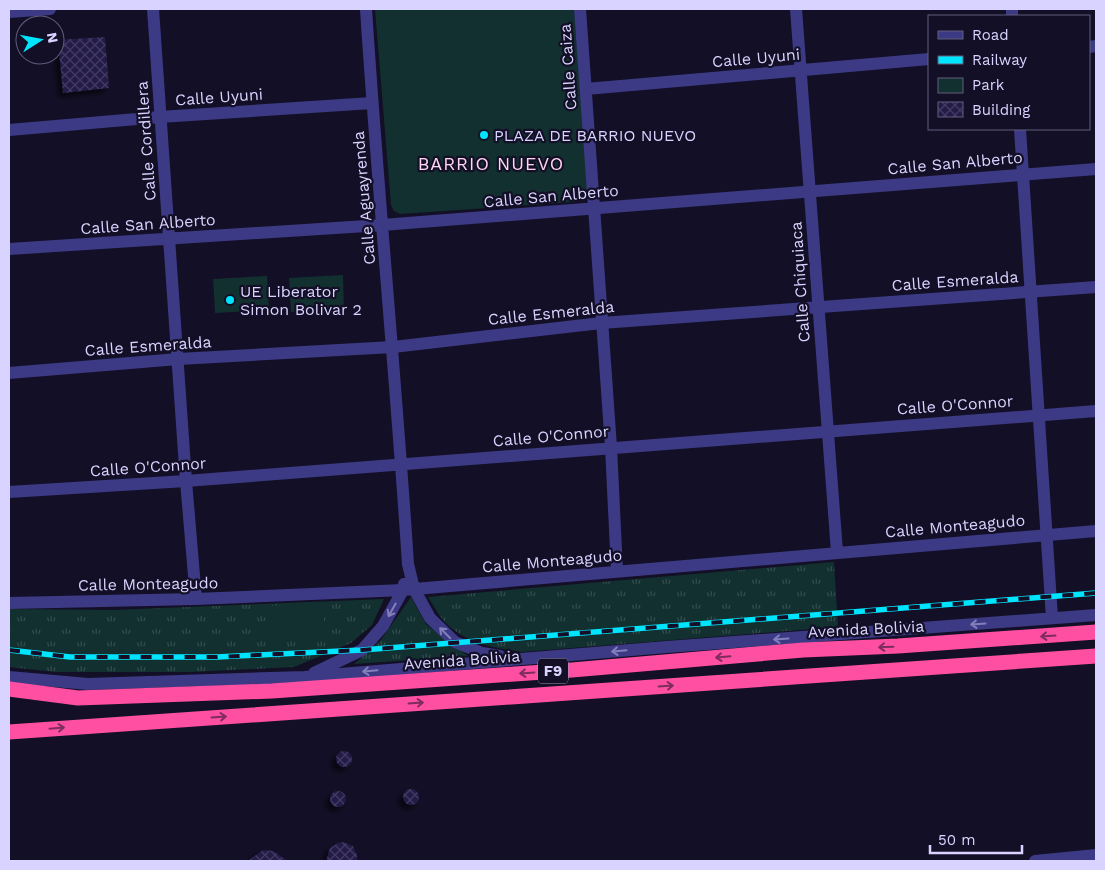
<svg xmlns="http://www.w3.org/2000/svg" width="1105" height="870" viewBox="0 0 1105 870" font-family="'Work Sans',sans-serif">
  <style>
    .grass { fill: url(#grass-tufts) }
    .park { fill: #12302f }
    .building { fill: url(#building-cross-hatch); filter: url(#shadow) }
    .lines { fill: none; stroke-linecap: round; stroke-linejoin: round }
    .street { stroke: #3d3a85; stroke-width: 12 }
    .highway { stroke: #ff4fa3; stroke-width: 15 }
    .rail-casing { stroke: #00e5ff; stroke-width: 5.5 }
    .rail { stroke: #130f26; stroke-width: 4; stroke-dasharray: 11; stroke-linecap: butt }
    .oneway { stroke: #837fbc }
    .oneway2 { stroke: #7d2c5e }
    .poi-dot { fill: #00e5ff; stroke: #130f26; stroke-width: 2 }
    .labels { text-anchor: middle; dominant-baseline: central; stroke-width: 4.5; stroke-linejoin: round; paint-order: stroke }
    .shield { fill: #130f26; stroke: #9e99be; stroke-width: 1 }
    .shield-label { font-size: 15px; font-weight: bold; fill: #d9d4ff }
    .street-label { font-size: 16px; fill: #d9d4ff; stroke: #130f26 }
    .poi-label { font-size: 16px; fill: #d9d4ff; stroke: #130f26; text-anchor: start }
    .neighbourhood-label { font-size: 18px; letter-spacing: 1px; fill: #ffd6f0; stroke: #130f26 }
  </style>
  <defs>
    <pattern id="grass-tufts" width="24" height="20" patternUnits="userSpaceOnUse" patternTransform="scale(1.25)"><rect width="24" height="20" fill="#12302f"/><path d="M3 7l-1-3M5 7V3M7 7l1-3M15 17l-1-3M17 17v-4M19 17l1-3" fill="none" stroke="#344d4e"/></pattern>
    <pattern id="building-cross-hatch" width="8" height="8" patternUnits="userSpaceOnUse" patternTransform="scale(1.25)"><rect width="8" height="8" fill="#241b47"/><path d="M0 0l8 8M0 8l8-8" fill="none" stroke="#433b63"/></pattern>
    <filter id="shadow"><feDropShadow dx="-4.5" dy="4.5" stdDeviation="2.5" flood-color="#0009"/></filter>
  </defs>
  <rect width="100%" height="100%" fill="#130f26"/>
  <path class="grass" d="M834 562 838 627 521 652C491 647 464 643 443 620 437 613 433 604 428 597Z
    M411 597 426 624 468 656 354 664 380 641Z
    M384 599 372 625 351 643 294 667 191 672H56L9 667V609L113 610Z"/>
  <path class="park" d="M375 9H574L588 187 585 196 574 202 400 214 394 211 391 205Z
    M343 275 344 309 291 312 289 278Z
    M267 276 269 310 215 313 213 279Z
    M323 603 325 637 271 640 270 606Z"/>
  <path class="building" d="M105 37 109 88 63 93 58 40Z
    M336 759a8 8 0 1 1 16 0a8 8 0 1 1-16 0Z
    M403 797a8 8 0 1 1 16 0a8 8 0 1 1-16 0Z
    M330 799a8 8 0 1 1 16 0a8 8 0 1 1-16 0Z
    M343 842 353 846 357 855V861H326L330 848 338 843Z
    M263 850 273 851 288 861H248Z"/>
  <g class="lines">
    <path class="street" d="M153 9 186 481 196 599
      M366 9C378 194 396 379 408 564L414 589 430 618 455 642 482 653 500 656
      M580 9 611 447 617 571
      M796 9 837 552
      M1012 9V16
      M9 12 50 9
      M1089 47 1096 46
      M586 89 929 59
      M1020 129 1052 618
      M9 130 160 117 372 103
      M9 249 382 225 1096 169
      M9 373 178 359 393 347 601 323 1096 287
      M9 492 186 481 1096 411
      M9 603 196 599 403 590 1096 531
      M314 673 362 650 383 626 403 590 404 584
      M9 677 88 684 304 677 667 647 1096 615
      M1035 861 1096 855"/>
    <path class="highway" d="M9 689 78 698 272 691 572 670 803 650 898 646 1096 632
      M9 732 1096 656"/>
    <defs>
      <path id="rail" d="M9 650 70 657H217L362 650 1096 593"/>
    </defs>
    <use href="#rail" class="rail-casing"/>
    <use href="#rail" class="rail"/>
  </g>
  <defs><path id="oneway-shaft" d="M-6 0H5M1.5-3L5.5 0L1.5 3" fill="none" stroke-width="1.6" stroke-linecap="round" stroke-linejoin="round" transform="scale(1.25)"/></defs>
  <g class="oneway">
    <use href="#oneway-shaft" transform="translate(392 610) rotate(119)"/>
    <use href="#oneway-shaft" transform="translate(978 624) rotate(176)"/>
    <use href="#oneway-shaft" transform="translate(445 633) rotate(-135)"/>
    <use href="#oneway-shaft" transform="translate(781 639) rotate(176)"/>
    <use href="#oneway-shaft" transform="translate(619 651) rotate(175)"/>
    <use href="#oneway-shaft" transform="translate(370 671) rotate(175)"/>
  </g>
  <g class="oneway2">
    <use href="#oneway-shaft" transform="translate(1048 636) rotate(176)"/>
    <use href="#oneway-shaft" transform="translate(886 647) rotate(178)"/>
    <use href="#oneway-shaft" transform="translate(723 657) rotate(175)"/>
    <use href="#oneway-shaft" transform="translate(527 673) rotate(176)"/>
    <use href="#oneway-shaft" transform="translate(666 686) rotate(-4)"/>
    <use href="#oneway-shaft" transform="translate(416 703) rotate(-4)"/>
    <use href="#oneway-shaft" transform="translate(219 717) rotate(-4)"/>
    <use href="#oneway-shaft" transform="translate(57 728) rotate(-5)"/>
  </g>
  <g class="poi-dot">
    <circle cx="484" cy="135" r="5"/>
    <circle cx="230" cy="300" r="5"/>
  </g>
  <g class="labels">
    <rect class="shield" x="538" y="658.5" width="30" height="25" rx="4"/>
    <g class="shield-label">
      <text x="553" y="671">F9</text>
    </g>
    <g class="street-label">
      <text transform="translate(756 58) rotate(-5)">Calle Uyuni</text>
      <text transform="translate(568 67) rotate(-94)">Calle Caiza</text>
      <text transform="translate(219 97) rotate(-4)">Calle Uyuni</text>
      <text transform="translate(146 141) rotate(-94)">Calle Cordillera</text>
      <text transform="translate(955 163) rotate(-5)">Calle San Alberto</text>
      <text transform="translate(551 196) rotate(-5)">Calle San Alberto</text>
      <text transform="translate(364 198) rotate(-95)">Calle Aguayrenda</text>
      <text transform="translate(148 224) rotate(-4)">Calle San Alberto</text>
      <text transform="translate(955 281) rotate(-4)">Calle Esmeralda</text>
      <text transform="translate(800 282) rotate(-94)">Calle Chiquiaca</text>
      <text transform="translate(551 313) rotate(-6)">Calle Esmeralda</text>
      <text transform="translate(148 346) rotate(-4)">Calle Esmeralda</text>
      <text transform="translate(955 405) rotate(-4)">Calle O'Connor</text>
      <text transform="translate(551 436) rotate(-5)">Calle O'Connor</text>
      <text transform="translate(148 467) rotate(-4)">Calle O'Connor</text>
      <text transform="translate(955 526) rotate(-5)">Calle Monteagudo</text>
      <text transform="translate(552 561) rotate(-5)">Calle Monteagudo</text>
      <text transform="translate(148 584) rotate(-1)">Calle Monteagudo</text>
      <text transform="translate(866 629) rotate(-3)">Avenida Bolivia</text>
      <text transform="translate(462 660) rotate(-4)">Avenida Bolivia</text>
    </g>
    <g class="poi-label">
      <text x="494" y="135">PLAZA DE BARRIO NUEVO</text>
      <text x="240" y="291">UE Liberator<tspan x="240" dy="18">Simon Bolivar 2</tspan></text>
    </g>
    <g class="neighbourhood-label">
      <text x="491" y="163">BARRIO NUEVO</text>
    </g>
  </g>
  <rect width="1105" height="870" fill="none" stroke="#d9d4ff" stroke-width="20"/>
  <rect x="928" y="15" width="162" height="115" fill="#130f26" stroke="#625e7d"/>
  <rect x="938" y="31" width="25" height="8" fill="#3d3a85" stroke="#625e7d"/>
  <text x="972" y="40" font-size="15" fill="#d9d4ff">Road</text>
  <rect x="938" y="56" width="25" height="8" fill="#00e5ff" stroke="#625e7d"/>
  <text x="972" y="65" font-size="15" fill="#d9d4ff">Railway</text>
  <rect x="938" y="78" width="25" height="15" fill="#12302f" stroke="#625e7d"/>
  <text x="972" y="90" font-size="15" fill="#d9d4ff">Park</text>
  <rect x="938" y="102" width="25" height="15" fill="url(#building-cross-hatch)" stroke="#625e7d"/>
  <text x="972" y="115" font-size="15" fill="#d9d4ff">Building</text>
  <g transform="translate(40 40) rotate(79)"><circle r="24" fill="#130f26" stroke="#625e7d"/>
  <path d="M0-4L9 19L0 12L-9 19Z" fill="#00e5ff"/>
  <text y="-8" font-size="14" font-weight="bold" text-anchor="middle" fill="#d9d4ff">N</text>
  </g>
  <path d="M930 845v8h92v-8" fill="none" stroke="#d9d4ff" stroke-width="2.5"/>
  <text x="938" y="845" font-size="15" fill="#d9d4ff" stroke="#130f26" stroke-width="4" paint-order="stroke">50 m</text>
</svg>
